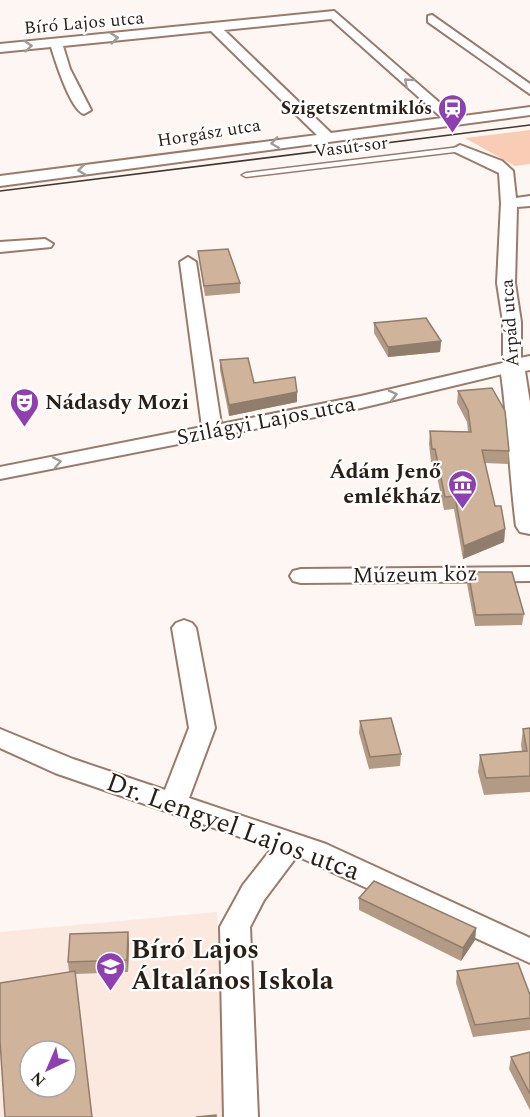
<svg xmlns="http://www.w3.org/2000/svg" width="530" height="1117" viewBox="0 0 530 1117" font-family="Spectral,serif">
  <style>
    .built { fill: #fbe9e0; fill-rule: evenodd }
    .green { fill: #f9ccb5 }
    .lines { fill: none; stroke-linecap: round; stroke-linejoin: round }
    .service-casing { stroke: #9a7b6b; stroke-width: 3 }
    .minor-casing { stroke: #9a7b6b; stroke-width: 4 }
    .tertiary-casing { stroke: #9a7b6b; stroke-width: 4 }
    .service { fill: #fff; fill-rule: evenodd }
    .minor { fill: #fff; fill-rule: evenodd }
    .tertiary { fill: #fff; fill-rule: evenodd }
    .tram { stroke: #433730; stroke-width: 1.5 }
    .wall { fill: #b29a85 }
    .shaded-wall { fill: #917d6c }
    .building { fill: #cfb39b; stroke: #917d6c; stroke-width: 1.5; fill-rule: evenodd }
    .oneway { stroke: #a09a97 }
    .labels { text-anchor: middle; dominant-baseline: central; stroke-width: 4.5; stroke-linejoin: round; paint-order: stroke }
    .far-street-label { font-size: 18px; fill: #2b1e17; stroke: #fff }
    .far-poi-label { font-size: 18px; font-weight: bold; fill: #2b1e17; stroke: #fff; text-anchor: end }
    .poi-label { font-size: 22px; font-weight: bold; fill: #2b1e17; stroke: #fff; text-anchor: start }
    .street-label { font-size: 22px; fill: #2b1e17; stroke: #fff }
    .near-street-label { font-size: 27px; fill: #2b1e17; stroke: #fff }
    .near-poi-label { font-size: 27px; font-weight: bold; fill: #2b1e17; stroke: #fff; text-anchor: start }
  </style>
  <rect width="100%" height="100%" fill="#fef6f3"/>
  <path class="built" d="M217 912 225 1117H0V932ZM30 1051H66V1087H30Z"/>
  <path class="green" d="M530 130V164L515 166 465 138Z"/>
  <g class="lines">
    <defs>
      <path id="service" d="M460 147 464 149 463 151 246 177 242 175 246 173Z"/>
      <path id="minor" d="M334 11 456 117 530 107V115L0 186V176L317 135 211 31 63 46 70 69 91 110 84 114C71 111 55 60 51 47L0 52V44ZM331 19 442 118 331 133 224 30Z
        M432 15 530 84V94L428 22V16Z
        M460 145 502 161 513 171 516 198 530 196V206L517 207 515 283 521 322V366L519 370 361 408 0 479V467L202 427 180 262 188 257 196 262 221 424 361 396 503 363V322L497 283 501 203 499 173 455 152 453 149Z
        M45 239 53 244 51 247 0 252V242Z
        M530 567V581L301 583 293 581 290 576 293 571 301 569Z
        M184 620 192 623 196 628 215 728 189 798 326 844 530 938V963L297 856 264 900 250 927 258 1117H224L220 927 243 885 272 848 55 773 0 748V729L73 759 165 790 189 728 172 628 176 623Z"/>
      <path id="tertiary" d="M530 356V370L525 371 530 403V534L520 532 516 526C509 472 508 420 500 366L504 361Z"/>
    </defs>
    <use href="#service" class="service-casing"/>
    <use href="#minor" class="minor-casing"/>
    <use href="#tertiary" class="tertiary-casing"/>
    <use href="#service" class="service"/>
    <use href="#minor" class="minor"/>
    <use href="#tertiary" class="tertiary"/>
    <path class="tram" d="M0 191 530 125"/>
  </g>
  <path class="wall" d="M198 251 240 283V293L205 296 199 260Z
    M374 323 441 341 440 352 388 357 374 333Z
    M220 360 254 383 297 392V402L229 416 220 370Z
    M458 391 509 451 508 464 485 463 495 506 505 529 504 542 463 559 454 509 444 510 434 462H431L429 444 430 431 468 432 467 422 457 403Z
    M468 572 524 614 522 625 475 626 467 584Z
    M360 721 401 754 400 766 369 769 359 733Z
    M530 728V792L484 795 478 772 480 755 522 751 521 745 523 729Z
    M359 898 476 928 475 940 461 961 359 910Z
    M128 932 129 944 128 972 76 974 69 972 68 962Z
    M457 971 530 995V1030L473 1037 456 983Z
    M530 1052V1110L509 1069 511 1057Z"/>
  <path class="shaded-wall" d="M441 341 440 352 388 357V347Z
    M297 392V402L229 416V405Z
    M505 529 504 542 463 559 464 546Z
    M476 928 475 940 461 961 463 948Z
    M128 932 129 944 128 972 127 960Z"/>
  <path class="building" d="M228 249 240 283 204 286 198 251Z
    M426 318 441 341 388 347 374 323Z
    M248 358 254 383 295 377 297 392 229 405 220 360Z
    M492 388 505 411 509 451 482 450 495 506H501L505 529 464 546 455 496 445 497 435 449H432L430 431 471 432 468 410 458 391Z
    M468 572H512L524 614 476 615Z
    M391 718 401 754 370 757 360 721Z
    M530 728V776L486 778 480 755 527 751 523 729Z
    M374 881 476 928 463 948 359 898Z
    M128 932 127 960 68 962 70 934Z
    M518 963 530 995V1018L475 1025 457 971Z
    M75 971 92 1117H5L0 1041V983ZM30 1051H66V1087H30Z
    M530 1052V1094L511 1057Z
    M216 1115V1117H196Z"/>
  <defs><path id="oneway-chevron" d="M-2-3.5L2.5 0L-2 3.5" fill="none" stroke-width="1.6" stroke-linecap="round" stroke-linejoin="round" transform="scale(1.5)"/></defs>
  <g class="oneway">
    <use href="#oneway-chevron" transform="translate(114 38) rotate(-6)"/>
    <use href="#oneway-chevron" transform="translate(28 46) rotate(-5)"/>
    <use href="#oneway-chevron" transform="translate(408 82) rotate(-138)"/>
    <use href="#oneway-chevron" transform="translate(275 143) rotate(172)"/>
    <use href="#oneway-chevron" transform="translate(82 170) rotate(173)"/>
    <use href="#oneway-chevron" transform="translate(393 395) rotate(-13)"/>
    <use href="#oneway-chevron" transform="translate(57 462) rotate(-11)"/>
  </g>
  <defs>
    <symbol id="station-pin" viewBox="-11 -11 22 30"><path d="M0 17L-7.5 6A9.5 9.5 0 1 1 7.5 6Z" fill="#8e40b1" stroke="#fff"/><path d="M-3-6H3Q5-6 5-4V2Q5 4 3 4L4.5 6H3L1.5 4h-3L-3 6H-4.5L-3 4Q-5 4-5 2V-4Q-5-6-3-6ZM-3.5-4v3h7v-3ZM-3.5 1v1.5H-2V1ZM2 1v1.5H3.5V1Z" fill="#fff"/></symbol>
    <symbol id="theatre-pin" viewBox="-11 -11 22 30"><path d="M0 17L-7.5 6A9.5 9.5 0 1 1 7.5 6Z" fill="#8e40b1" stroke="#fff"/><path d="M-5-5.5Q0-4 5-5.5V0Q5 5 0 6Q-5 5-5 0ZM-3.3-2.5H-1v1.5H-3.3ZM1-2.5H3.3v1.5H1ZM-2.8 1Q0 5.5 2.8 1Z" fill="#fff"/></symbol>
    <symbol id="museum-pin" viewBox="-11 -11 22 30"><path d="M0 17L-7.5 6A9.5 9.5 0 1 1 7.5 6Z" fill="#8e40b1" stroke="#fff"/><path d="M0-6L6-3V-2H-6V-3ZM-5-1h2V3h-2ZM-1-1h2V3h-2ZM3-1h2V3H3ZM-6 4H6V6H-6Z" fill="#fff"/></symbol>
    <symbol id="school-pin" viewBox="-11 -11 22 30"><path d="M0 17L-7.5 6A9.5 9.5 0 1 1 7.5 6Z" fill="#8e40b1" stroke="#fff"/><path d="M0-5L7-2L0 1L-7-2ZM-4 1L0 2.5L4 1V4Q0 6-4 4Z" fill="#fff"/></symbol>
  </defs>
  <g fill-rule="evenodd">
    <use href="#station-pin" x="436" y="92" width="33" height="45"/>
    <use href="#theatre-pin" x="8" y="386" width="33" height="45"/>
    <use href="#museum-pin" x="446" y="468" width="33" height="45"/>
    <use href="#school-pin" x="94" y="950" width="33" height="45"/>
  </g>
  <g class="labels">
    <g class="far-street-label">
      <text transform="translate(84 23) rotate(-5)">Bíró Lajos utca</text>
      <text transform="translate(209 133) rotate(-9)">Horgász utca</text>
      <text transform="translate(351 147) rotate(-7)">Vasút sor</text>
      <text transform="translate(510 323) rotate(-94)">Árpád utca</text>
    </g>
    <g class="far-poi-label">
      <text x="432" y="108">Szigetszentmiklós</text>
    </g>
    <g class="poi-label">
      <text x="45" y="402">Nádasdy Mozi</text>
      <text x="441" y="471" text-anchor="end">Ádám Jenő<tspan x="441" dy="25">emlékház</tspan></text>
    </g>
    <g class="street-label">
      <text transform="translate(266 421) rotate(-11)">Szilágyi Lajos utca</text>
      <text transform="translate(415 575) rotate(-1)">Múzeum köz</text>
    </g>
    <g class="near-street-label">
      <text transform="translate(233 827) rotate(20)">Dr. Lengyel Lajos utca</text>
    </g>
    <g class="near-poi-label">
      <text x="131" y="950">Bíró Lajos<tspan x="131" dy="31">Általános Iskola</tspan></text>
    </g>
  </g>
  <g transform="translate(48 1069) rotate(224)"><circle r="28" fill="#ffffff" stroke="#aaa5a2" stroke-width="1.5"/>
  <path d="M0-4.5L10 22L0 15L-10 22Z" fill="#8e40b1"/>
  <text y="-9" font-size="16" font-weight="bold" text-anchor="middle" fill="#2b1e17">N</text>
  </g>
</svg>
